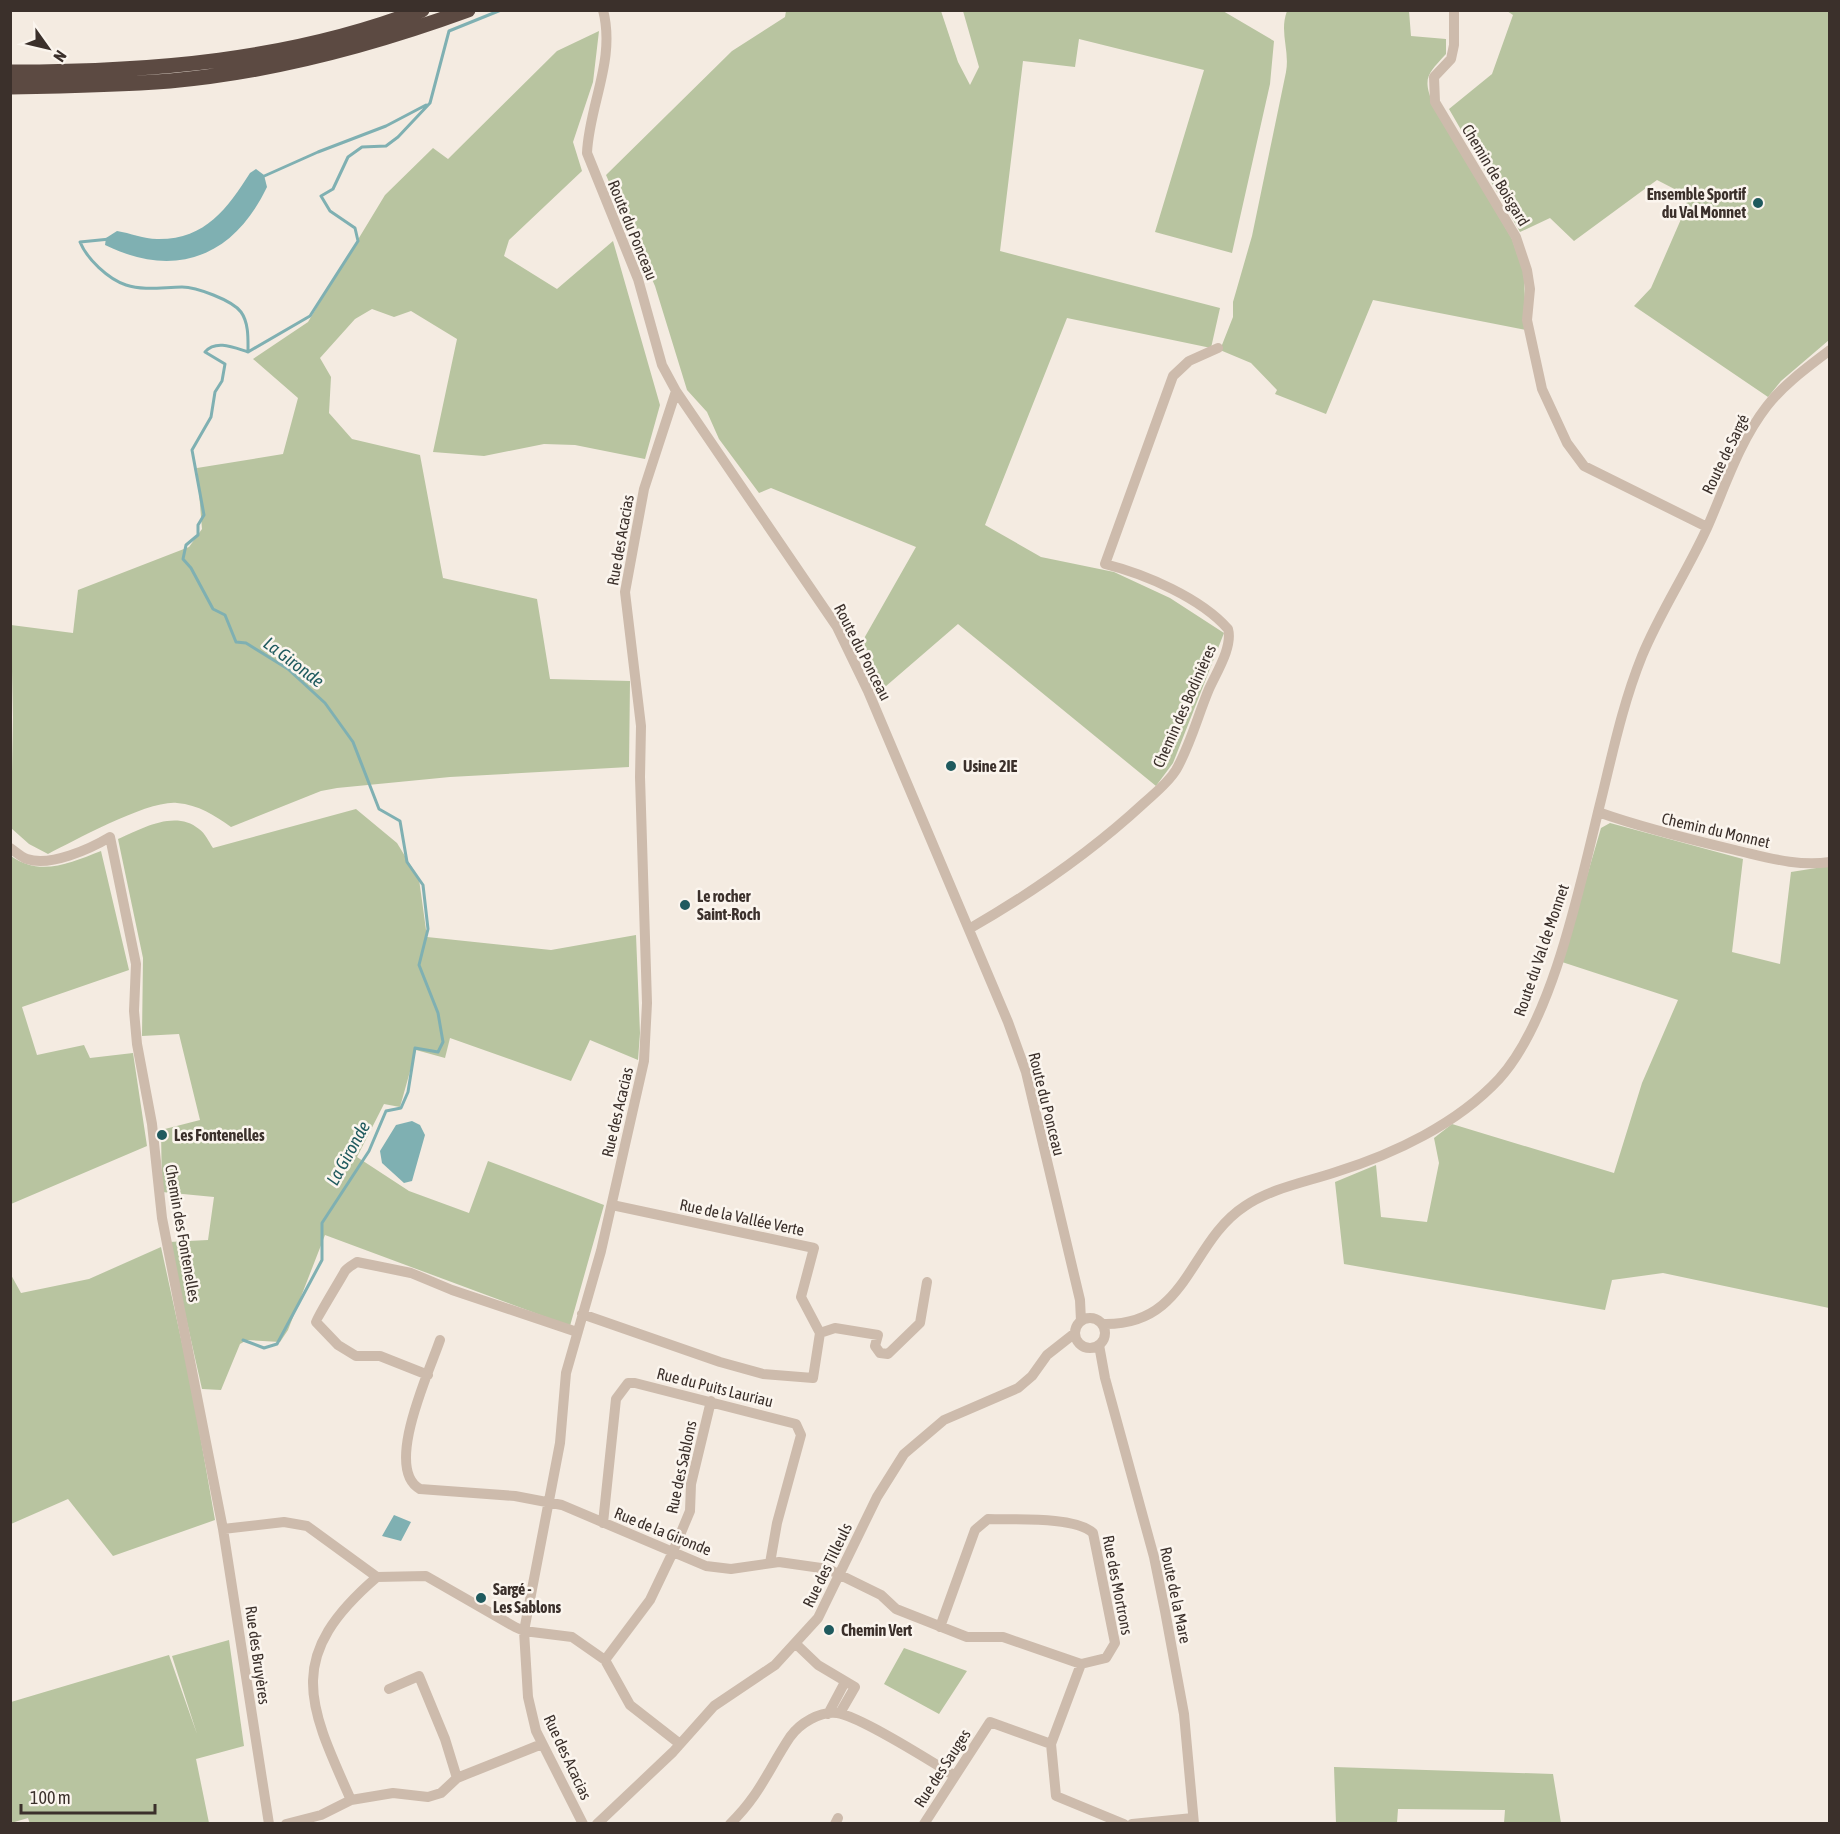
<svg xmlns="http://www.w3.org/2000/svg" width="1840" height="1834" viewBox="0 0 1840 1834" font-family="'Asap Condensed',sans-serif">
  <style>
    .green { fill: #b8c4a0 }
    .water { fill: #7fb0b2 }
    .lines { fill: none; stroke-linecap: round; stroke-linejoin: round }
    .stream { stroke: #7fb0b2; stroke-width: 3 }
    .minor { stroke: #cdbbac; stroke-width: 10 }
    .highway { stroke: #5c4a42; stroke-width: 15 }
    .poi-dot { fill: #1f5a5e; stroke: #fbf5ee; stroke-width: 2 }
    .labels { text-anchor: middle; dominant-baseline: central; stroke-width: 5; stroke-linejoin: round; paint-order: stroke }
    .street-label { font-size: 16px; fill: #3b302b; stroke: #fbf5ee }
    .poi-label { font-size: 16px; font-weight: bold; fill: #3b302b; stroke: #fbf5ee; text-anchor: start }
    .water-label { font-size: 18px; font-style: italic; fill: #1f5a5e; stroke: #fbf5ee }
  </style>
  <rect width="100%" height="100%" fill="#f4ebe1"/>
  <path class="green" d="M786 11H941L958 62 970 85 979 67 963 11H1223L1274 41 1270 84 1232 253 1155 232 1204 70 1079 39 1075 67 1023 61 1000 251 1220 308 1211 348 1067 318 985 525 1041 557 1114 572 1170 598 1224 633 1173 763 1156 786 958 624 878 693 858 649 916 547 771 488 759 493 719 439 707 412 687 390 655 286 606 175 732 51 785 17Z
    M1287 11H1409L1411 36 1446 39V54C1428 74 1422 77 1433 104L1512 239 1524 274 1526 330 1373 300 1326 414 1275 394 1277 390 1251 363 1220 350 1233 317V302L1252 236 1286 72C1290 50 1279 32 1287 11Z
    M1507 11H1829V340L1781 381 1768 397 1634 306 1651 288 1685 210 1688 196 1657 180 1574 241 1550 218 1520 232 1449 109 1492 74 1513 15Z
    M599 31 593 82 573 142 582 171 509 240 504 256 557 289 613 241 660 405 645 459 575 445 544 444 484 456 433 452 457 339 411 311 394 317 372 309 355 319 320 358 331 377 329 413 352 439 420 455 443 578 537 599 550 679 630 681 629 767 450 777 337 788 321 791 231 827C214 815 199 805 177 803 148 800 76 840 48 854L29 844 11 828 13 717 11 625 73 633 78 590 189 547 202 529 197 468 283 454 298 398 253 359 308 322 385 195 433 148 448 159 557 51Z
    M356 809 397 843 419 879 427 937 551 950 636 935 640 1033 638 1060 590 1040 571 1081 450 1038 445 1058 416 1050 400 1107 384 1104 357 1157 409 1191 469 1213 488 1161 604 1205 570 1326 325 1235 288 1330 280 1342 247 1340 240 1344 221 1390 202 1389 169 1242 208 1240 214 1197 162 1192 161 1130 200 1120 179 1034 142 1036 143 958 118 839C141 829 175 809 199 829 205 833 209 842 213 848Z
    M1610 823 1743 859 1732 952 1780 964 1791 872 1829 866V1308L1663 1273 1612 1280 1605 1310 1344 1264 1335 1182 1376 1165 1381 1217 1427 1222 1439 1163 1434 1138 1452 1124 1614 1173 1642 1083 1678 1000 1562 962 1601 828Z
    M101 851 129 970 22 1007 37 1055 84 1045 90 1058 133 1053 147 1146 11 1204V856C40 877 70 863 101 851Z
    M161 1247 192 1389 215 1520 113 1556 68 1499 11 1524 10 1273 21 1293 89 1279Z
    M229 1640 244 1746 196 1759 209 1823 30 1824 28 1818 11 1823V1702L169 1655 197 1734 172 1656Z
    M904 1648 967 1671 939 1714 884 1684Z
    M1334 1767 1553 1774 1561 1823H1504L1505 1810 1398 1809 1397 1823H1336Z"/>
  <path class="water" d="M256 169 264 175 267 187C234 256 176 280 105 245L106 238 117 231C130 233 144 239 157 239 205 240 227 209 250 173Z
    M412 1121 420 1125 425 1135 412 1181 404 1183 382 1163 380 1151 396 1125Z
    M394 1515 411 1522 401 1541 382 1536Z"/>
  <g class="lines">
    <path class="stream" d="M262 177 318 152 386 126 426 105
      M110 239 80 242C87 259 108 279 126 285 144 291 164 287 182 287 196 287 232 300 241 312 249 323 248 340 248 352
      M243 1340 264 1348 277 1344 322 1260V1223L369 1151 386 1111 401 1108 408 1092 415 1048 438 1052 443 1042 438 1013 419 965 428 929 423 885 407 862 400 821 379 809 353 742 325 703 288 669 246 643 236 642 225 615 213 609 191 568 183 559 186 545 198 535V525L204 515 192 450 211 417 215 392 222 381 225 364 205 352C216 339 235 348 248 352L310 316 358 241 355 228 330 211 321 196 333 189 348 157 362 147 386 146 398 137 430 103 449 31 501 10"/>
    <path class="minor" d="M603 10C616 60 589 105 587 153L638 279 662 365 676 391 837 627 868 691 1008 1022 1026 1072 1080 1300 1081 1321
      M1454 10V45L1451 59 1434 77 1435 102 1516 237 1527 270 1530 289 1527 320 1542 389 1567 443 1584 466 1707 527
      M1598 812C1643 828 1688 839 1735 850 1766 857 1797 867 1830 862
      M10 848C16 852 21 857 27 859 50 867 90 849 110 837L136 964 134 1011 137 1044 152 1124 162 1218 223 1529 269 1824
      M969 929C1030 894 1092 851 1144 803 1155 793 1168 783 1176 770 1190 746 1198 715 1209 689 1216 673 1233 647 1228 629 1201 598 1145 574 1105 564L1173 376 1189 361 1218 348
      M582 1314 720 1362 763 1374 813 1378 820 1333 801 1297 814 1248 612 1205
      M1075 1333a15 15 0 1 1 30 0a15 15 0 1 1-30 0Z
      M1103 1324C1189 1326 1188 1243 1245 1206 1272 1188 1306 1182 1336 1172 1394 1154 1457 1124 1499 1079 1554 1019 1581 880 1601 800 1613 751 1623 703 1642 656 1660 612 1687 572 1707 528 1725 487 1739 442 1767 406 1784 384 1808 367 1830 350
      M820 1333 835 1328 878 1335 875 1346 880 1353 888 1354 920 1323 927 1282
      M440 1340C430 1370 383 1469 420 1489L515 1496 562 1505 706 1566 731 1569 779 1562 828 1569 881 1595 896 1609 967 1637H1003L1081 1664 1106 1658 1115 1643 1093 1533C1075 1516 1013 1520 988 1519L975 1530 940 1627
      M1099 1345 1105 1378 1154 1557 1165 1611 1184 1714 1194 1824
      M428 1375 380 1356H356L338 1345 316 1322C316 1319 342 1277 345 1271 348 1267 353 1265 357 1262L411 1273 452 1290 577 1332
      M603 1523 616 1399 628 1383H635L796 1424 801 1435 777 1523 770 1563
      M223 1529 284 1522 307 1526 377 1577 426 1576 515 1627 524 1631 572 1637 605 1660 630 1705 680 1744
      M796 1644 818 1665 855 1687 840 1713
      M605 1660 650 1600 672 1554 690 1511 691 1484 711 1401
      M1081 1664 1051 1744 1056 1796 1124 1824
      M389 1689 419 1676 445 1739 457 1778
      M828 1714 845 1682
      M351 1800C307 1702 285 1656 377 1577
      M286 1824 321 1815 351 1800 393 1793 428 1797 441 1793 457 1778 542 1744
      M583 1824 536 1731 528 1697 524 1631 560 1443 566 1373 601 1251 644 1061 647 1003 640 777 641 726 625 592 644 489 676 391
      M597 1824 673 1752 714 1706 775 1665 818 1618 877 1497 904 1454 944 1420 1018 1388 1032 1376 1047 1355 1075 1333
      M730 1824C760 1795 768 1770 790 1737 800 1723 820 1711 837 1713 860 1716 932 1762 955 1776
      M835 1824 838 1818
      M924 1824 990 1722 1051 1744
      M1132 1824 1193 1818"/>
    <path class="highway" d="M10 72C151 72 290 61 422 10
      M10 87C64 86 117 85 170 81 272 72 372 45 468 10"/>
  </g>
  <g class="poi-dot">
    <circle cx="1758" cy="203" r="6"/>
    <circle cx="951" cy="766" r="6"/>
    <circle cx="685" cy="905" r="6"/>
    <circle cx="162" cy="1135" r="6"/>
    <circle cx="481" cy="1598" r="6"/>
    <circle cx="829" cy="1630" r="6"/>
  </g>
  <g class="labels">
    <g class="street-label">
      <text transform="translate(1496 175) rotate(59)">Chemin de Boisgard</text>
      <text transform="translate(633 230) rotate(68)">Route du Ponceau</text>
      <text transform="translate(1725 454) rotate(-64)">Route de Sargé</text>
      <text transform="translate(620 540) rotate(-80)">Rue des Acacias</text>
      <text transform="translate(863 652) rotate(63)">Route du Ponceau</text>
      <text transform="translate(1184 706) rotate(-66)">Chemin des Bodinières</text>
      <text transform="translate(1716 830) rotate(13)">Chemin du Monnet</text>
      <text transform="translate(1541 950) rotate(-71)">Route du Val de Monnet</text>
      <text transform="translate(1047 1104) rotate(76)">Route du Ponceau</text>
      <text transform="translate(617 1112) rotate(-77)">Rue des Acacias</text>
      <text transform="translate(742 1217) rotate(12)">Rue de la Vallée Verte</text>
      <text transform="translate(183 1233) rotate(80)">Chemin des Fontenelles</text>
      <text transform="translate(715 1387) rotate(14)">Rue du Puits Lauriau</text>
      <text transform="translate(681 1467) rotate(-78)">Rue des Sablons</text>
      <text transform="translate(663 1531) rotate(22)">Rue de la Gironde</text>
      <text transform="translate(827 1565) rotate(-64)">Rue des Tilleuls</text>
      <text transform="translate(1118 1585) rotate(79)">Rue des Mortrons</text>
      <text transform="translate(1176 1595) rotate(78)">Route de la Mare</text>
      <text transform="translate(258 1655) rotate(82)">Rue des Bruyères</text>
      <text transform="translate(568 1757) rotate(65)">Rue des Acacias</text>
      <text transform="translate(942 1768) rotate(-57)">Rue des Sauges</text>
    </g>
    <g class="poi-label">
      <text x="1746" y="194" text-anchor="end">Ensemble Sportif<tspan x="1746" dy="18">du Val Monnet</tspan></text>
      <text x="963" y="766">Usine 2IE</text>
      <text x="697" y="896">Le rocher<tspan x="697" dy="18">Saint-Roch</tspan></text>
      <text x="174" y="1135">Les Fontenelles</text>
      <text x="493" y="1589">Sargé -<tspan x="493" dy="18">Les Sablons</tspan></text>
      <text x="841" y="1630">Chemin Vert</text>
    </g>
    <g class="water-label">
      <text transform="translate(294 662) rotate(37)">La Gironde</text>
      <text transform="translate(348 1153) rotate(-61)">La Gironde</text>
    </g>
  </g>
  <rect width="1840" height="1834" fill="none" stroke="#3b302b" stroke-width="24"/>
  <g transform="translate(48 48) rotate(124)" stroke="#fbf5ee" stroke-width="4.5" paint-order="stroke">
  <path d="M0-4.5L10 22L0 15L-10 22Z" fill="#3b302b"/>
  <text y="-9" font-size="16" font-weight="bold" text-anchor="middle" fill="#3b302b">N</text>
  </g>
  <path d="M21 1804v9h134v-9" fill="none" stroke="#3b302b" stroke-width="3"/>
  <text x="30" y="1804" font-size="18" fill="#3b302b" stroke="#fbf5ee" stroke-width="4.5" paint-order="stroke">100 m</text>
</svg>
